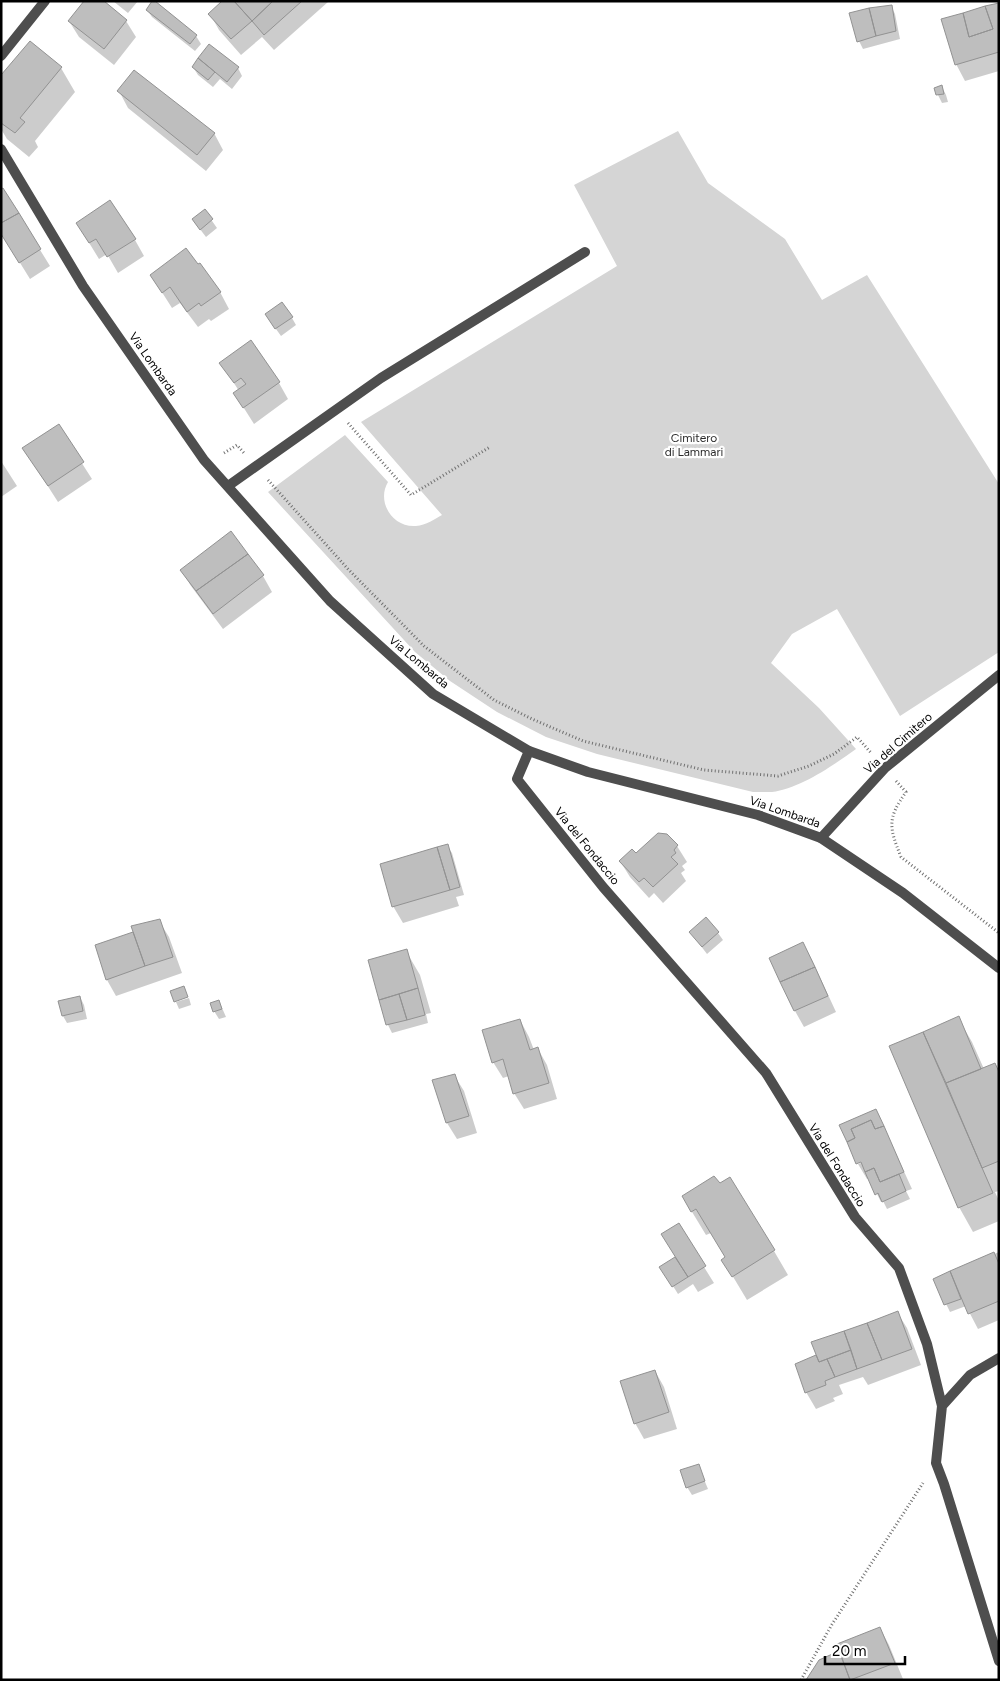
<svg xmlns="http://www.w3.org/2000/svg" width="1000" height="1681" viewBox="0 0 1000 1681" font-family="Figtree,sans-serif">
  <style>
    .green { fill: #d5d5d5 }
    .shadow { fill: #0003 }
    .building { fill: #bebebe; stroke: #929292 }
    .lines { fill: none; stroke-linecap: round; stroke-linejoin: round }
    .path { stroke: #707070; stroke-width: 3; stroke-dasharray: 1 2.5; stroke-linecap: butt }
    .service { stroke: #4e4e4e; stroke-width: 10 }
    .minor { stroke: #4e4e4e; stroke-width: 10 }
    .tertiary { stroke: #4e4e4e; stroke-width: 10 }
    .labels { text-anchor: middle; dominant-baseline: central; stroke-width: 4.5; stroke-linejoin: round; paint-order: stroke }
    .street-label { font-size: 12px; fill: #000; stroke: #fff }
    .park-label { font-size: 12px; fill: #2c2c2c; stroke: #fff }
  </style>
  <rect width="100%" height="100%" fill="#fff"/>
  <path class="green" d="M678 131 708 183 785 239 822 300 867 275 999 484V652L900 716 837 609 792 634 771 663 819 708 856 749C834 765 799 789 772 792 766 792 759 792 753 792L597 754 546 737 497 712 450 681 415 652 268 492 345 435 388 482C376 502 393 528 416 526 426 525 435 519 442 515L361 422 617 266 574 185Z"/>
  <path class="shadow" d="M113 1H138L128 13Z
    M224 1H328V2L274 50 262 37 241 55 219 30 210 14Z
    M999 4V71L965 81 956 64Z
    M891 6 895 14 900 39 863 49 859 41Z
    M147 10 196 36 201 44 195 51 152 17Z
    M69 21H126L136 37 114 65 79 37Z
    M193 67 238 68 242 76 232 89 220 79 213 87 198 75Z
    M61 68 75 92 35 141 38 147 29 157 7 139 1 129V77Z
    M942 87 946 95 948 102 942 103 938 95 936 89Z
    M119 91 214 133 223 150 206 171 128 108Z
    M3 190 50 266 30 279 1 232Z
    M205 211 217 228 206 237 193 220Z
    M77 223 135 240 144 256 118 273 107 254 99 259Z
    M151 275 220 292 229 309 211 321 209 319 198 327 180 303 172 308Z
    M292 318 296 325 281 336 271 322Z
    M250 342 279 383 288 399 254 424 235 394 239 391 221 363Z
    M58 426 92 479 58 502 24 449Z
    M1 461 17 486 1 497Z
    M181 570 263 576 272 592 223 629 191 586Z
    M447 846 452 853 464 895 456 897 459 906 403 923 393 906Z
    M677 846 687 862 682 866 685 870 681 873 686 881 663 903 654 893 649 898 630 877 620 861 636 855Z
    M159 921 169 937 182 973 116 996 107 980 96 946 135 933Z
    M691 933H718L723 940 707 954Z
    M803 944 812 960 836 1012 804 1027 795 1011 771 958Z
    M406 951 420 975 431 1013 426 1014 428 1023 392 1033 388 1025 370 961Z
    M80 997 84 1005 87 1019 67 1023 63 1016Z
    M189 998 191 1005 179 1009 176 1002Z
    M219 1001 226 1017 219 1019 214 1011Z
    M958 1018 972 1042 984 1069 999 1072V1191L995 1192 999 1201V1221L973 1232 959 1207 891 1047Z
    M520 1020 529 1037 534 1050 538 1049 547 1065 557 1099 524 1109 514 1093 509 1076 503 1078 493 1062Z
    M454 1075 464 1091 477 1133 457 1139 447 1123 434 1081Z
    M876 1110 912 1189 906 1191 910 1199 887 1209 883 1201 881 1202 869 1178 867 1179 858 1164 867 1161Z
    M683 1197 774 1251 788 1275 747 1300 723 1260 726 1258 711 1233 706 1235Z
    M999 1252V1320L978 1329 966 1306 950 1312 934 1279Z
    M677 1258 704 1267 714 1283 698 1292 693 1284 678 1294 661 1267Z
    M897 1312 907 1328 921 1365 868 1385 863 1377 839 1385 843 1394 833 1398 835 1401 816 1409 806 1392 820 1362 812 1343Z
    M655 1371 664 1387 677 1429 644 1439 635 1423Z
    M698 1465 708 1489 692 1495 687 1487Z
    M880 1628 889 1645 903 1679 808 1680 820 1661 841 1652Z"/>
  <path class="building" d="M84 1H104L127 20 104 49 68 21Z
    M152 1H155L197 35 190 44 146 10Z
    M222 1H234L252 21 231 39 208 14Z
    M234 1H273L252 21Z
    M273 1H302L264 35 252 21Z
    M999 3V52L955 65 941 19 963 13 969 37 993 29 985 6Z
    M892 5 896 31 876 36 869 8Z
    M985 6 993 29 969 37 963 13Z
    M869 8 876 36 857 42 849 13Z
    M30 41 62 67 20 118 25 122 15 133 1 123V75Z
    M209 44 239 67 227 82 198 58Z
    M198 58 215 72 208 80 192 67Z
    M134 70 215 133 197 155 117 91Z
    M942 85 944 94 936 95 934 88Z
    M3 188 19 213 1 223V189Z
    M110 200 136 239 107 257 96 239 89 243 76 223Z
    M205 209 213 219 200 230 192 219Z
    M19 213 41 249 19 263 1 234V223Z
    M186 248 198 264 200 263 221 292 201 306 199 303 187 312 170 287 162 293 150 275Z
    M282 302 293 317 275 329 265 314Z
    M251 340 280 382 243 408 233 393 246 384 241 378 234 383 219 363Z
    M59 424 84 462 48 486 22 448Z
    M231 531 248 554 196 591 180 570Z
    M248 554 264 575 213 614 196 591Z
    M658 833 667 834 678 845 674 850 676 853 671 857 678 864 653 887 644 878 639 882 619 861 632 849 636 853Z
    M448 844 460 887 450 890 437 847Z
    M437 847 450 890 392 907 380 864Z
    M706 917 719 932 702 947 689 932Z
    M160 919 173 957 145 966 131 926Z
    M133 932 145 966 106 980 95 945Z
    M803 942 815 967 780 982 769 958Z
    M407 949 418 988 379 1000 368 960Z
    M815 967 828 996 794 1011 780 982Z
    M184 986 188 997 174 1002 170 991Z
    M418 988 425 1015 407 1020 399 994Z
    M399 994 407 1020 386 1025 379 1000Z
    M80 996 83 1011 62 1016 58 1001Z
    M219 1000 222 1009 213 1012 210 1003Z
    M959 1016 981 1069 946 1083 923 1032Z
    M520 1019 530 1050 538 1047 549 1083 513 1094 503 1059 492 1063 482 1030Z
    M923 1032 993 1193 958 1208 889 1046Z
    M995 1063 999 1072V1161L982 1168 946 1083Z
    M455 1074 469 1116 446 1123 432 1080Z
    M876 1109 884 1126 875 1129 871 1120 851 1129 855 1138 847 1142 839 1125Z
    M871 1120 875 1129 884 1126 904 1172 880 1182 874 1168 865 1172 861 1162 856 1164 847 1142 855 1138 851 1129Z
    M874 1168 880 1182 899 1174 906 1191 882 1202 878 1193 875 1195 865 1172Z
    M714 1176 720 1183 730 1177 775 1250 732 1277 721 1260 725 1257 696 1209 691 1212 682 1196Z
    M679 1223 706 1266 688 1277 661 1234Z
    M994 1252 999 1264V1301L968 1314 950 1271Z
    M675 1257 688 1277 672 1287 659 1267Z
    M950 1271 961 1299 944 1305 933 1279Z
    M898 1311 912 1349 882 1360 867 1323Z
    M867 1323 882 1360 857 1369 844 1331Z
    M844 1331 851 1350 819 1362 811 1342Z
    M851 1350 857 1369 835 1377 827 1359Z
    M816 1355 819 1362 827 1359 835 1377 825 1381 826 1385 805 1393 795 1364Z
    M655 1370 669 1412 634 1424 620 1381Z
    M699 1464 705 1481 686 1488 680 1470Z
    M880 1627 895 1663 850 1680 837 1644Z
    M839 1651 850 1680H806L819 1660Z"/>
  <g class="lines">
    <path class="path" d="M348 423 411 495 490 447
      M224 453 237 445 244 453
      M268 480 348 569 424 646 494 700 532 719 583 741 704 770 778 776 809 766 834 754 857 737 872 754
      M896 781 906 792C887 819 889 827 901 857L999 933
      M801 1680 831 1626 923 1483"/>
    <path class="service" d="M228 486 381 378 585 252"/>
    <path class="minor" d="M529 751 517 779 603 887 766 1073 855 1217 899 1268 927 1344 942 1406 936 1463 944 1484 999 1661
      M821 838 885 768 999 675
      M942 1406 970 1375 999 1358"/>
    <path class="tertiary" d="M1 56 45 1
      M1 149 83 286 204 460 330 601 433 694 529 751 588 772 758 815 821 838 903 893 999 968"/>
  </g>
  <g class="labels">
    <g class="street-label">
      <text transform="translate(153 364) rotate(55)">Via Lombarda</text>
      <text transform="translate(419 662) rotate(40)">Via Lombarda</text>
      <text transform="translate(898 743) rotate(-41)">Via del Cimitero</text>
      <text transform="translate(785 812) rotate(19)">Via Lombarda</text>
      <text transform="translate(587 846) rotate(51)">Via del Fondaccio</text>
      <text transform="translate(837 1165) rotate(58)">Via del Fondaccio</text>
    </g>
    <g class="park-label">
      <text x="694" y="438">Cimitero<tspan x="694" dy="14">di Lammari</tspan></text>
    </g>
  </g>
  <rect width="1000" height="1681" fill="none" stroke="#000000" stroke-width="5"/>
  <path d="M825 1656v8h80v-8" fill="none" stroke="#000000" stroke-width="2.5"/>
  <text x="832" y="1656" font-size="15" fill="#000000" stroke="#ffffff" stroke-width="4" paint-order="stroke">20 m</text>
</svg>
